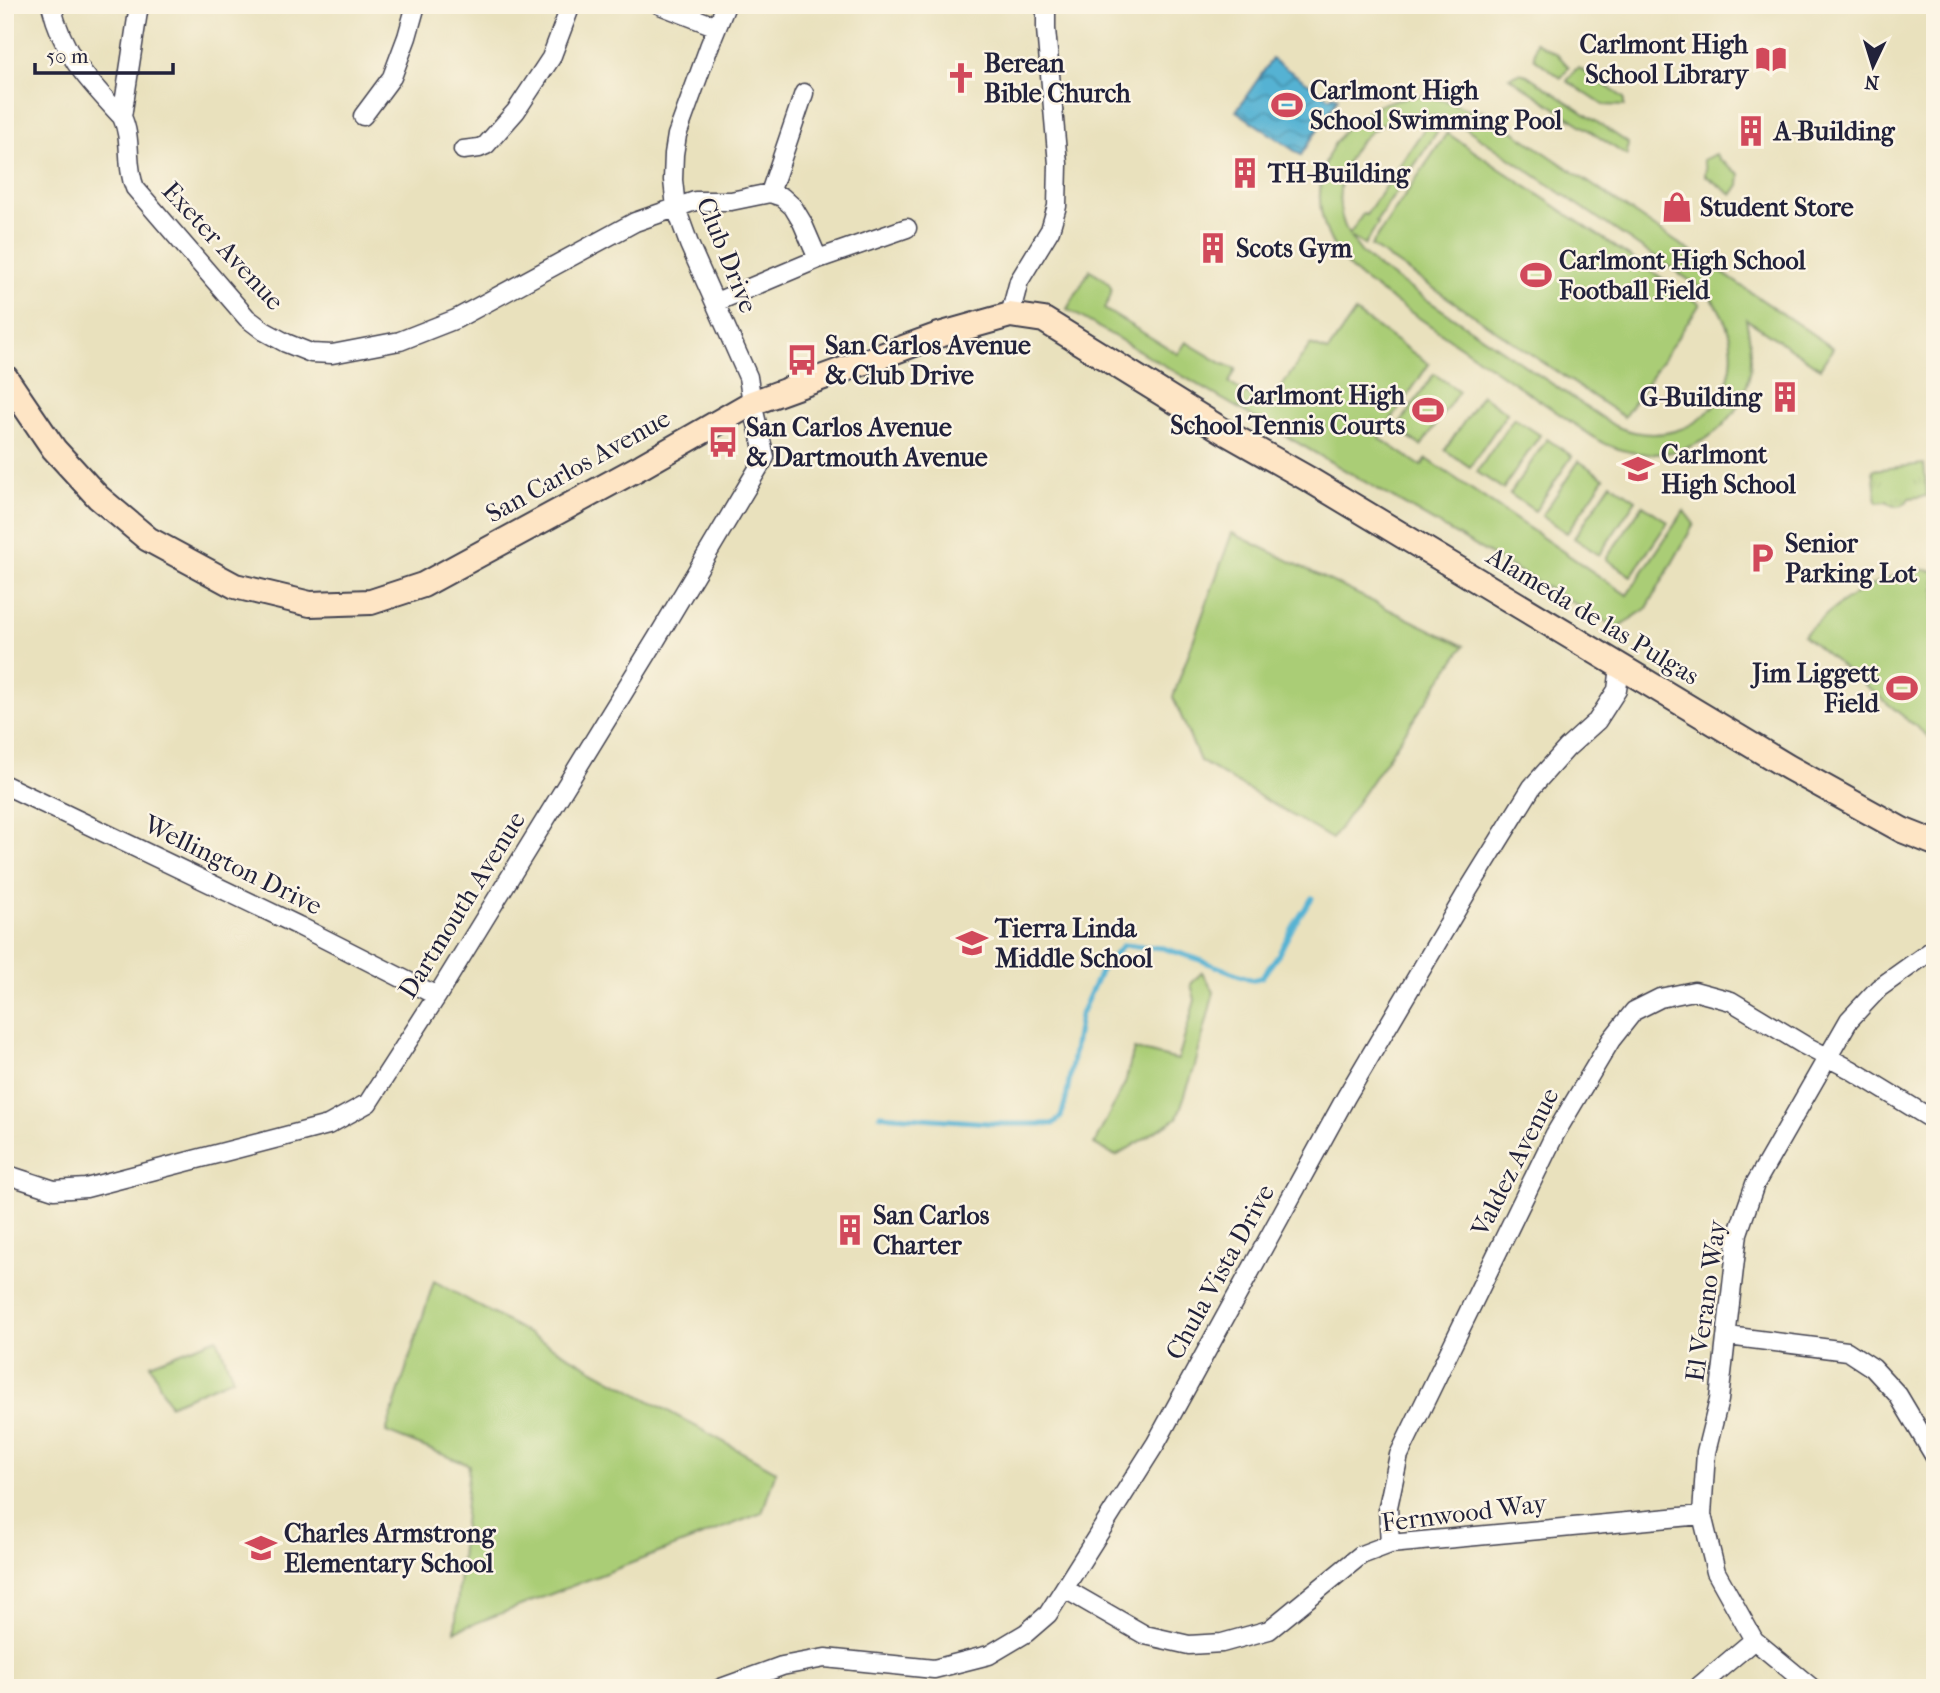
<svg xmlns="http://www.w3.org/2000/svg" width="1940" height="1693" viewBox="0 0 1940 1693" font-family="'IM FELL French Canon',serif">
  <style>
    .green { fill: #aacd76; stroke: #667858; stroke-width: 2; fill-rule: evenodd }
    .park { fill: url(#park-tufts); stroke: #667858; stroke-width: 2 }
    .water { fill: url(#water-waves); stroke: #3b6a87; stroke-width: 2 }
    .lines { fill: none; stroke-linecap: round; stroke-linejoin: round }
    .stream { stroke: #54b2d3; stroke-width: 5 }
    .minor-casing { stroke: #403f4e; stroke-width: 21 }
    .secondary-casing { stroke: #403f4e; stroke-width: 28 }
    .minor { stroke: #fff; stroke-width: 18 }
    .secondary { stroke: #fee5c5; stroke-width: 24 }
    .labels { text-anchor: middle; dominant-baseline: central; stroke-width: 5; stroke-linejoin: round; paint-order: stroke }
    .poi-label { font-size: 26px; font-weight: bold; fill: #22223b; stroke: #fcf5e5; text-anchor: start }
    .street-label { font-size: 26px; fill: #22223b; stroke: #fcf5e5 }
  </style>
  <defs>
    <pattern id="park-tufts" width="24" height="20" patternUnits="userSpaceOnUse" patternTransform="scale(1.75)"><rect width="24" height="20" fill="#aacd76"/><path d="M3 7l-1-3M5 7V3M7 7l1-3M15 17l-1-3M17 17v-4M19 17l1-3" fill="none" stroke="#92b067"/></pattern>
    <pattern id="water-waves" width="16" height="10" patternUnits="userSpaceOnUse" patternTransform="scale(1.75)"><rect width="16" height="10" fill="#54b2d3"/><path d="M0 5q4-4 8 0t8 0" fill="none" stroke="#4590ac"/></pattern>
  </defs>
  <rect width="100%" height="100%" fill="#fcf5e5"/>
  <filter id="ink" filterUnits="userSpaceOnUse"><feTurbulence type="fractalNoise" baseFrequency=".0143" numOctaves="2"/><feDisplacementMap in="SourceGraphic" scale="14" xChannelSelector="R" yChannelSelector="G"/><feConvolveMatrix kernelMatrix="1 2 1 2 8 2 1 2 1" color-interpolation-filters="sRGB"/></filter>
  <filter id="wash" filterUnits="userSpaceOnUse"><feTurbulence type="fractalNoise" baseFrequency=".00686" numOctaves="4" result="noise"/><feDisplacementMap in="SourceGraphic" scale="28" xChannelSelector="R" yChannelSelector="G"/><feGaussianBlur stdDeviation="1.57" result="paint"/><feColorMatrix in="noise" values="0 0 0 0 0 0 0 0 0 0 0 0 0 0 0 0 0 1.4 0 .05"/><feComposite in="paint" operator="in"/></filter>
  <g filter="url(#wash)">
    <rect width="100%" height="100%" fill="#e9e1bd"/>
    <path class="green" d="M1536 42 1557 54 1569 67 1561 78 1534 58Z
      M1579 68 1624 98V106L1603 105 1567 81 1575 70Z
      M1520 73 1527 75 1628 143 1627 156 1509 77Z
      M1415 96C1439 97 1458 103 1478 115L1482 110 1833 348 1820 368 1746 319C1750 340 1754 359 1748 382 1730 449 1652 472 1596 439L1365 281C1286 221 1316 107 1415 96ZM1426 115 1447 119 1467 129 1705 291C1771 362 1705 463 1615 426L1378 267 1362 253 1349 236 1364 245 1378 224 1376 222 1441 126 1431 119 1366 215 1363 214 1349 235C1329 199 1342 149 1378 127 1392 118 1409 116 1426 115Z
      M1447 133 1700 304 1624 417 1371 246Z
      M1716 154 1720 160 1740 174 1739 185 1732 195 1705 175 1706 169 1703 160Z
      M1090 270C1111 283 1118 286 1104 309L1178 354 1186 342 1223 364 1236 369 1229 383 1268 407 1310 345 1328 351 1355 312 1429 364 1379 438 1421 466 1427 459 1627 595 1684 511 1694 524 1647 608 1617 628 1067 309Z
      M1434 374 1459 391 1421 446 1397 428Z
      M1482 395 1507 413 1470 467 1445 450Z
      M1514 418 1540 435 1503 489 1477 472Z
      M1547 439 1572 456 1535 511 1510 494Z
      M1579 461 1604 478 1567 533 1542 516Z
      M1611 483 1636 500 1599 555 1574 538Z
      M1643 505 1668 522 1631 576 1606 559Z
      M1232 533 1464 646 1332 839 1200 761 1173 697Z
      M1914 569 1935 571V742L1803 635C1834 606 1871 577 1915 572Z
      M1202 972 1214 992 1195 1066 1177 1118 1116 1156 1094 1144 1125 1083 1134 1049 1178 1060 1195 1000 1191 984Z
      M434 1281 776 1471 762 1513 455 1631 469 1465 386 1432Z
      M217 1338 233 1378 169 1405 150 1364Z"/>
    <path class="park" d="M1924 464 1927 496 1909 498C1904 508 1894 508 1887 501L1877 502 1873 470Z"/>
    <path class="water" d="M1272 59 1330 98 1333 95 1338 98 1301 155 1236 111Z"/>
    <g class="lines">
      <path class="stream" d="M880 1115 1002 1124H1053L1061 1117 1066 1099 1080 1016 1100 972 1123 945 1163 948 1197 959 1253 980 1262 977 1278 955 1294 925 1312 898"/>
    </g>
  </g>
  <g filter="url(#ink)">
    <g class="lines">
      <defs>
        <path id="minor" d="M51 5C64 57 87 79 122 117
          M139 5 122 117C133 140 125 165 135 188L247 318 264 331 286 343 311 353 332 354 400 341 456 319 635 222 695 201H731L770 193 782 197 793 207 802 222 818 259
          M660 5 717 27
          M363 116 392 77 407 37 416 5
          M463 150 479 148 486 145 516 111 551 58 571 5
          M770 193 804 93
          M716 302 818 259 907 228
          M1010 315 1019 281 1050 230 1057 206 1058 164 1046 29V5
          M5 785 299 926 437 996
          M5 1174 54 1190 86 1188 328 1125 368 1103 437 996 657 638 765 457 752 403 748 377 689 244 676 208 673 180 674 154 677 135 709 47 726 5
          M1728 1336 1847 1351 1873 1368 1898 1395 1935 1457
          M1390 1544 1388 1507 1399 1455 1555 1134 1611 1040 1634 1011 1660 998 1694 991 1731 1001 1804 1045 1850 1069 1935 1121
          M1065 1589 1145 1635 1189 1645 1222 1643 1269 1630 1361 1555 1390 1544 1702 1515
          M721 1688 782 1666 825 1658 934 1669 989 1655 1026 1633 1048 1614 1156 1443 1346 1097 1467 892 1532 787 1567 748 1597 721 1617 690 1620 667
          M1697 1688 1754 1640
          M1812 1688 1754 1640 1716 1572 1702 1515 1706 1452 1719 1400 1738 1233 1755 1184 1849 1020 1879 988 1935 948"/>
        <path id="secondary" d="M5 377 54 449 98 497 148 539 235 586 310 604 371 602 423 585 642 466 752 403 939 335 1010 315 1044 320 1225 432 1310 480 1788 767 1902 830 1935 843"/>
      </defs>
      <use href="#minor" class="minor-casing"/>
      <use href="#secondary" class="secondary-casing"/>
      <use href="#minor" class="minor"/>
      <use href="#secondary" class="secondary"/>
    </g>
  </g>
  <defs>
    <symbol id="library-bare" viewBox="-9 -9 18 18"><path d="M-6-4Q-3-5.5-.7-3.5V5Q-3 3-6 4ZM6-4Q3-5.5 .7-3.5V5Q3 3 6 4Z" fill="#d1495b" stroke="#fcf5e5" stroke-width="2.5" paint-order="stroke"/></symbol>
    <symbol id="church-bare" viewBox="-9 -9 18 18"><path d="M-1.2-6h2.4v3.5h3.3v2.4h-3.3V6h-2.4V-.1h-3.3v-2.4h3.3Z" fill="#d1495b" stroke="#fcf5e5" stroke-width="2.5" paint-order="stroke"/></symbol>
    <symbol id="stadium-bare" viewBox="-9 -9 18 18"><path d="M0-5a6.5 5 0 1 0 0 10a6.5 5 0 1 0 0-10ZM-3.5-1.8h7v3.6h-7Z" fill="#d1495b" stroke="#fcf5e5" stroke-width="2.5" paint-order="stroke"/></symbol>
    <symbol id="building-bare" viewBox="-9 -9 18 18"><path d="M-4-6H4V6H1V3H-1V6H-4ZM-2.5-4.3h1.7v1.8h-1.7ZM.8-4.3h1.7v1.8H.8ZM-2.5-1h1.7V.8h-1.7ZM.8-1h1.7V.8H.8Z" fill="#d1495b" stroke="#fcf5e5" stroke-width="2.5" paint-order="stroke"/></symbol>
    <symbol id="shop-bare" viewBox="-9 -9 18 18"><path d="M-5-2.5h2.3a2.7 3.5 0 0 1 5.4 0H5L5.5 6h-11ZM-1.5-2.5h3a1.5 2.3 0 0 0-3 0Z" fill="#d1495b" stroke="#fcf5e5" stroke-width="2.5" paint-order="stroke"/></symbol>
    <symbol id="bus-bare" viewBox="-9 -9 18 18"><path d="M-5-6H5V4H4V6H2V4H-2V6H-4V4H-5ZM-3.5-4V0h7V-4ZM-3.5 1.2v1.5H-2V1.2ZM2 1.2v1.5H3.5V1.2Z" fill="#d1495b" stroke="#fcf5e5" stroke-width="2.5" paint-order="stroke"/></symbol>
    <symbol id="school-bare" viewBox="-9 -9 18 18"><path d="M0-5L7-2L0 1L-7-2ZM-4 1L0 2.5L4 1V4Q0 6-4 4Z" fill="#d1495b" stroke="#fcf5e5" stroke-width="2.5" paint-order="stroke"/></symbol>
    <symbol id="parking-bare" viewBox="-9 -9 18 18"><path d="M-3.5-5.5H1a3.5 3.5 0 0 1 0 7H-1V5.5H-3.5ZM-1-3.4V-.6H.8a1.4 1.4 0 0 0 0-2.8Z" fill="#d1495b" stroke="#fcf5e5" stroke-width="2.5" paint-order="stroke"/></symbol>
  </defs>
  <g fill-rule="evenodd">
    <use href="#library-bare" x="1749" y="37" width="44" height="44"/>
    <use href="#church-bare" x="939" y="56" width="44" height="44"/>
    <use href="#stadium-bare" x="1265" y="83" width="44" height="44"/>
    <use href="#building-bare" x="1729" y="109" width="44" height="44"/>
    <use href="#building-bare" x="1223" y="151" width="44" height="44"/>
    <use href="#shop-bare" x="1655" y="185" width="44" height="44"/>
    <use href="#building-bare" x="1191" y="226" width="44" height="44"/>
    <use href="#stadium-bare" x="1514" y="253" width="44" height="44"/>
    <use href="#bus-bare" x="780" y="338" width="44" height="44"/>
    <use href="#building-bare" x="1763" y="375" width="44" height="44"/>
    <use href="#stadium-bare" x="1406" y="388" width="44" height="44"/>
    <use href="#bus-bare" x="701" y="420" width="44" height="44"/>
    <use href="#school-bare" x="1616" y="447" width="44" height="44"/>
    <use href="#parking-bare" x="1740" y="536" width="44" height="44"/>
    <use href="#stadium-bare" x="1880" y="666" width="44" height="44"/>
    <use href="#school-bare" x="950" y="921" width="44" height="44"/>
    <use href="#building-bare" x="828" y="1208" width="44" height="44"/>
    <use href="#school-bare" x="239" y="1526" width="44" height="44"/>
  </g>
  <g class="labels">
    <g class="poi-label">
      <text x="1748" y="44" text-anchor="end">Carlmont High<tspan x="1748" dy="30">School Library</tspan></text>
      <text x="984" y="63">Berean<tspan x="984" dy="30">Bible Church</tspan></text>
      <text x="1310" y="90">Carlmont High<tspan x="1310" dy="30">School Swimming Pool</tspan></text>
      <text x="1774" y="131">A-Building</text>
      <text x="1268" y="173">TH-Building</text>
      <text x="1700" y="207">Student Store</text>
      <text x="1236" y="248">Scots Gym</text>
      <text x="1559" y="260">Carlmont High School<tspan x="1559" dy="30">Football Field</tspan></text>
      <text x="825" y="345">San Carlos Avenue<tspan x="825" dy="30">&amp; Club Drive</tspan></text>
      <text x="1405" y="395" text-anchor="end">Carlmont High<tspan x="1405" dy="30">School Tennis Courts</tspan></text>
      <text x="1762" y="397" text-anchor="end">G-Building</text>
      <text x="746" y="427">San Carlos Avenue<tspan x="746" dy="30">&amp; Dartmouth Avenue</tspan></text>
      <text x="1661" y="454">Carlmont<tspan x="1661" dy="30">High School</tspan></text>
      <text x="1785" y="543">Senior<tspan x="1785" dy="30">Parking Lot</tspan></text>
      <text x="1879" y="673" text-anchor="end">Jim Liggett<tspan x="1879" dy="30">Field</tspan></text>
      <text x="995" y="928">Tierra Linda<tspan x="995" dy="30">Middle School</tspan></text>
      <text x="873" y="1215">San Carlos<tspan x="873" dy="30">Charter</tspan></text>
      <text x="284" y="1533">Charles Armstrong<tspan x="284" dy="30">Elementary School</tspan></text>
    </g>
    <g class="street-label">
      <text transform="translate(223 246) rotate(47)">Exeter Avenue</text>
      <text transform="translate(727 255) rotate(68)">Club Drive</text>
      <text transform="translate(578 466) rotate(-29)">San Carlos Avenue</text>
      <text transform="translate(1593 616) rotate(31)">Alameda de las Pulgas</text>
      <text transform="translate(233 865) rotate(26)">Wellington Drive</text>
      <text transform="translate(462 905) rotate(-58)">Dartmouth Avenue</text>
      <text transform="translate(1515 1162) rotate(-63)">Valdez Avenue</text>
      <text transform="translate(1220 1272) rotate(-61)">Chula Vista Drive</text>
      <text transform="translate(1706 1301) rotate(-82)">El Verano Way</text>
      <text transform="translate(1464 1513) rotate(-7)">Fernwood Way</text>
    </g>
  </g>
  <rect width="1940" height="1693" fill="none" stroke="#fcf5e5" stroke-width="28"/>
  <g transform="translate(1873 66) rotate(184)" stroke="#fcf5e5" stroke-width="5" paint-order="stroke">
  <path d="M0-5L12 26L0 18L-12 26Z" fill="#22223b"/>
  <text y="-10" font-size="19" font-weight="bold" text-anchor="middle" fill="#22223b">N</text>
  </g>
  <path d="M35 63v10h138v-10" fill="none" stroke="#22223b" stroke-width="3.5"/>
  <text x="46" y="63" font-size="21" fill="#22223b" stroke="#fcf5e5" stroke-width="5" paint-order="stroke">50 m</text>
</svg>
